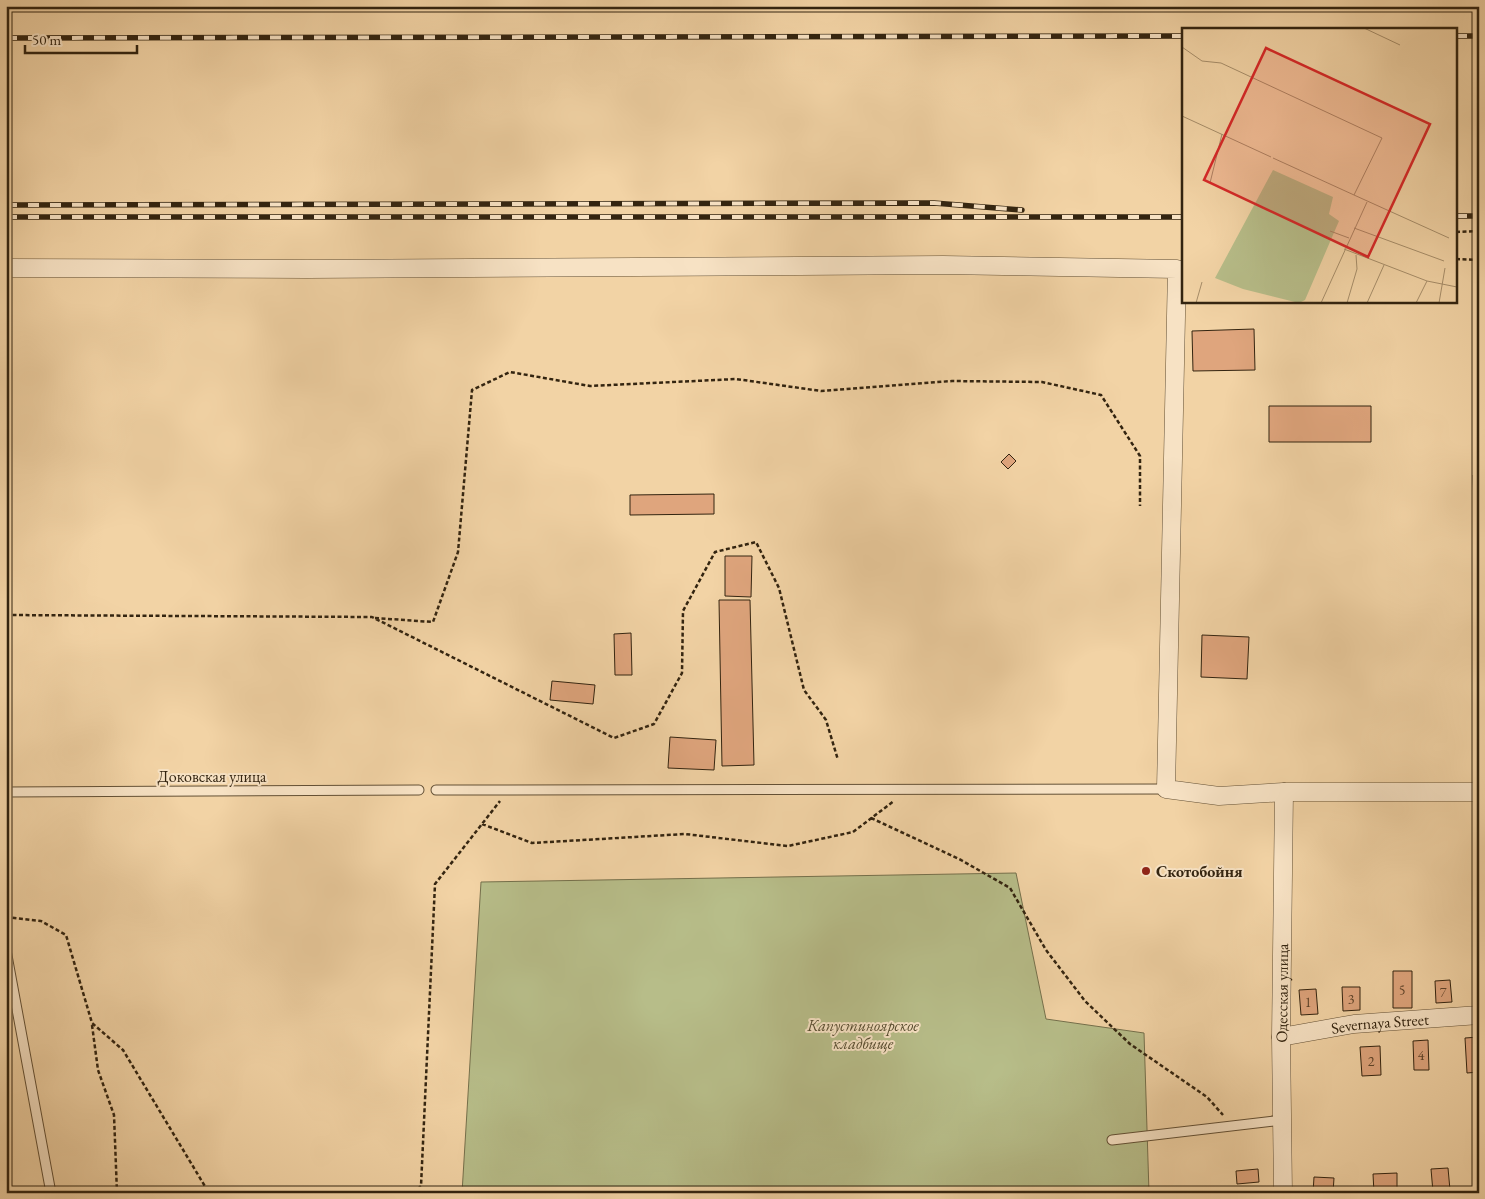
<svg xmlns="http://www.w3.org/2000/svg" width="1485" height="1199" viewBox="0 0 1485 1199" font-family="'EB Garamond',serif">
  <style>
    .green { fill: #b7bd89; stroke: #75704c }
    .building { fill: #dfa57d; stroke: #332410 }
    .lines { fill: none; stroke-linecap: round; stroke-linejoin: round }
    .lane-casing { stroke: #635035; stroke-width: 11 }
    .street-casing { stroke: #635035; stroke-width: 19 }
    .path { stroke: #332410; stroke-width: 2.5; stroke-dasharray: 4 2.5; stroke-linecap: butt }
    .lane { stroke: #f7e2c4; stroke-width: 9 }
    .street { stroke: #f7e2c4; stroke-width: 18 }
    .rail-casing { stroke: #332410; stroke-width: 5.5 }
    .rail { stroke: #f7e2c4; stroke-width: 4; stroke-dasharray: 11; stroke-linecap: butt }
    .poi-dot { fill: #8f2418; stroke: #f7e2c4; stroke-width: 2 }
    .labels { text-anchor: middle; dominant-baseline: central; stroke-width: 4; stroke-linejoin: round; paint-order: stroke }
    .number-label { font-size: 14px; fill: #5e442b }
    .street-label { font-size: 16px; fill: #332410; stroke: #f7e2c4 }
    .poi-label { font-size: 16px; font-weight: bold; fill: #332410; stroke: #f7e2c4; text-anchor: start }
    .park-label { font-size: 16px; font-style: italic; fill: #544a2e; stroke: #f7e2c4 }
    .inset-road { fill: none; stroke: #a68d69; stroke-width: 1 }
    .view { fill: #d62828; fill-opacity: 0.15; stroke: #d62828; stroke-width: 2.5 }
    .inset-edge { fill: none; stroke: #332410; stroke-width: 2.5 }
  </style>
  <rect width="100%" height="100%" fill="#f2d3a5"/>
  <filter id="stains"><feTurbulence type="fractalNoise" baseFrequency=".004" numOctaves="4"/><feColorMatrix values="0 0 0 0 .2 0 0 0 0 .09 0 0 0 0 .02 0 0 0 .5 -.17"/></filter>
  <radialGradient id="worn" r=".72"><stop offset=".6" stop-color="#630" stop-opacity="0"/><stop offset="1" stop-color="#630" stop-opacity=".3"/></radialGradient>
  <path class="green" d="M1016 873 1046 1019 1144 1033 1149 1193H462L481 882Z"/>
  <path class="building" d="M1254 329 1255 370 1193 371 1192 331Z
    M1269 406H1371V442H1269Z
    M1009 454 1016 461 1008 469 1001 462Z
    M1473 475H1479V507H1474Z
    M714 494V514L630 515V495Z
    M1477 550H1479V660H1475Z
    M725 556H752L751 597 725 596Z
    M719 600H750L754 765 722 766Z
    M631 633 632 675H615L614 634Z
    M1202 635 1249 637 1247 679 1201 677Z
    M552 681 595 685 593 704 550 700Z
    M670 737 716 740 714 770 668 768Z
    M1393 971H1412V1008H1393Z
    M1450 980 1452 1002 1436 1003 1435 981Z
    M1342 987H1360V1010L1343 1011Z
    M1316 989 1318 1014 1301 1015 1299 990Z
    M1479 1037V1072L1467 1073 1465 1038Z
    M1428 1040 1429 1070H1414L1413 1041Z
    M1380 1046 1381 1075 1362 1076 1360 1047Z
    M1477 1157H1479V1185H1477Z
    M1448 1168 1450 1190 1433 1192 1431 1169Z
    M1258 1169 1259 1182 1237 1184 1236 1171Z
    M1397 1173V1193H1374L1373 1174Z
    M1314 1177 1334 1178 1333 1193H1313Z"/>
  <g class="lines">
    <defs>
      <path id="lane" d="M436 790 1166 789
        M6 792 419 790
        M6 950 51 1193
        M1112 1140 1282 1120"/>
      <g id="street">
        <path d="M6 268 307 269 943 265 1177 269 1166 789 1219 796 1284 792H1479"/>
        <path id="s1" d="M1281 1037 1354 1024 1479 1015"/>
        <path id="s2" d="M1283 1193 1281 1037 1284 792"/>
      </g>
    </defs>
    <use href="#lane" class="lane-casing"/>
    <use href="#street" class="street-casing"/>
    <path class="path" d="M1456 232 1479 231
      M1456 259 1479 260
      M6 615 372 617 614 738 654 724 682 673 683 611 715 552 756 542 779 588 804 690 826 720 838 760
      M375 618 433 622 458 552 472 390 510 372 590 386 736 379 821 391 952 381 1042 382 1101 395 1140 456V506
      M871 818 961 860 1010 888 1046 950 1085 1001 1130 1044 1207 1097 1223 1115
      M482 824 532 843 685 834 788 846 853 832 894 801
      M6 917 41 921 66 935 92 1023 123 1050 209 1193
      M92 1025 98 1070 114 1115 117 1193
      M413 1193 421 1186 435 884 500 801"/>
    <use href="#lane" class="lane"/>
    <use href="#street" class="street"/>
    <defs>
      <path id="rail" d="M1456 36H1479
        M6 38 1184 36
        M6 205 934 203 1022 210
        M1456 216H1479
        M6 217H1184"/>
    </defs>
    <use href="#rail" class="rail-casing"/>
    <use href="#rail" class="rail"/>
  </g>
  <circle class="poi-dot" cx="1146" cy="871" r="5"/>
  <g class="labels">
    <g class="number-label">
      <text x="1402" y="990">5</text>
      <text x="1443" y="992">7</text>
      <text x="1351" y="999">3</text>
      <text x="1308" y="1002">1</text>
      <text x="1421" y="1055">4</text>
      <text x="1371" y="1061">2</text>
    </g>
    <g class="street-label">
      <text x="212" y="776">Доковская улица</text>
      <text stroke="none"><textPath href="#s2" startOffset="200">Одесская улица</textPath></text>
      <text stroke="none"><textPath href="#s1" startOffset="100">Severnaya Street</textPath></text>
    </g>
    <g class="poi-label">
      <text x="1156" y="871">Скотобойня</text>
    </g>
    <g class="park-label">
      <text x="863" y="1025">Капустиноярское<tspan x="863" dy="18">кладбище</tspan></text>
    </g>
  </g>
  <g transform="translate(1182 28)">
    <rect width="275" height="275" fill="#f2d3a5"/>
    <path d="M91 142 151 169 147 186 157 193 123 272 117 275 61 261 33 250Z" fill="#b7bd89"/>
    <path class="inset-road" d="M182 0 218 17M0 19 20 33 39 35 200 110 172 167 267 210M0 88 89 129M91 130 172 167M28 155 40 106M172 200 262 233M148 203 167 210M162 221 245 253 275 259M14 275 20 254M139 275 185 174M165 275 175 241 174 227M185 275 202 237M234 275 245 253M257 275 263 240"/>
    <path class="view" d="M84 20 248 96 186 229 22 152Z"/>
    <rect width="275" height="275" class="inset-edge"/>
  </g>
  <rect width="1485" height="1199" fill="none" stroke="#f2d3a5" stroke-width="25"/>
  <rect x="8" y="8" width="1470" height="1184" fill="none" stroke="#332410" stroke-width="2.5"/>
  <rect x="12" y="12" width="1460" height="1174" fill="none" stroke="#332410"/>
  <path d="M25 45v8h112v-8" fill="none" stroke="#332410" stroke-width="2.5"/>
  <text x="32" y="45" font-size="15" fill="#332410" stroke="#f7e2c4" stroke-width="4" paint-order="stroke">50 m</text>
  <rect width="100%" height="100%" filter="url(#stains)"/>
  <rect width="100%" height="100%" fill="url(#worn)"/>
</svg>
